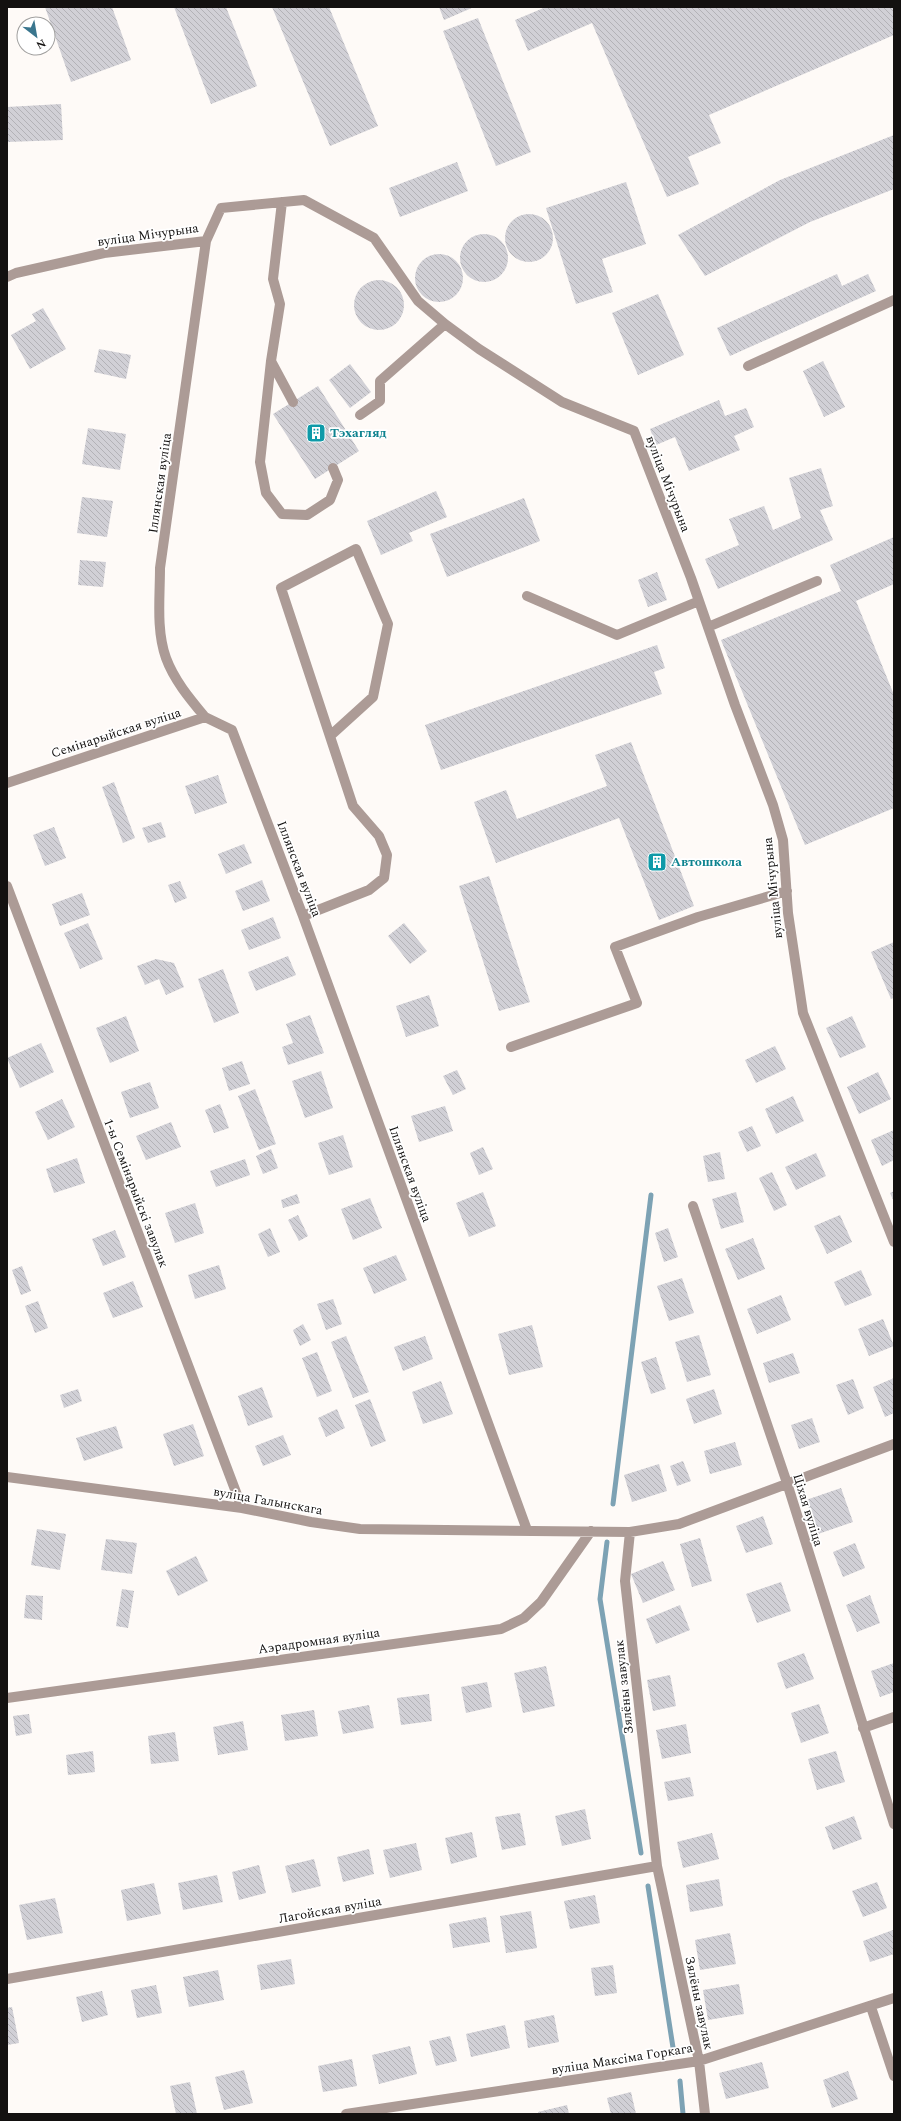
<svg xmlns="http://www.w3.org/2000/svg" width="901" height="2121" viewBox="0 0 901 2121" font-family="Spectral,serif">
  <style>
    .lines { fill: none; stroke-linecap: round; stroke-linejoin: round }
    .stream { stroke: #7da2b4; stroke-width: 5 }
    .building { fill: url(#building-back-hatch) }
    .minor { stroke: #ac9b96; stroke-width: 10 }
    .labels { text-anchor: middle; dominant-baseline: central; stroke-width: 3.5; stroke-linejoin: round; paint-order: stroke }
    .street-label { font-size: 13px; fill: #131110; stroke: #fff }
    .culture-label { font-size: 13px; font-weight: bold; fill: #0d838f; stroke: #fff; text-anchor: start }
  </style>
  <defs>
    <pattern id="building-back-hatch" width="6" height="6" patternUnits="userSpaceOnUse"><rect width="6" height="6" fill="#d1d0d6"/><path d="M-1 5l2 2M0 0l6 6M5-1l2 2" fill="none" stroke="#b3b2b7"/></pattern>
  </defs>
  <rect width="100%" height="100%" fill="#fefaf7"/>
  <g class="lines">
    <path class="stream" d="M613 1504 651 1195
      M607 1542 600 1599 641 1853
      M648 1886 674 2054
      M680 2081 683 2114"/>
  </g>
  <path class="building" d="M45 7H112L131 60 71 82Z
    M174 7H226L257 86 211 104Z
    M272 7H329L378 126 330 146Z
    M439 7H474L444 20Z
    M546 7H894V35L709 115 721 143 688 157 699 184 667 197 592 23 528 51 515 20Z
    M478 18 531 152 496 166 443 31Z
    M61 104 63 140 7 142V107Z
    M894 135V189L810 222 705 276 678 235 780 180Z
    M457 162 468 191 400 217 389 188Z
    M626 182 646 244 602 259 613 292 576 304 546 208Z
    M505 238a24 24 0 1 1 48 0a24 24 0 1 1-48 0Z
    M460 258a24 24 0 1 1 48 0a24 24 0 1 1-48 0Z
    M415 278a24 24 0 1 1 48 0a24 24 0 1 1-48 0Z
    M837 274 842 286 868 274 876 291 730 356 717 328Z
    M354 305a25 25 0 1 1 50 0a25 25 0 1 1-50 0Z
    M658 294 684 355 638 375 612 313Z
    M43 308 66 349 30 369 11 335 36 321 32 314Z
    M99 349 131 355 126 379 94 372Z
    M823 361 845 407 824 417 803 371Z
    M350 364 371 392 350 408 329 380Z
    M318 386 359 451 315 479 273 414Z
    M719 400 725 416 746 408 754 427 734 436 740 450 689 471 675 437 656 445 650 429Z
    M88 428 126 434 120 470 82 464Z
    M821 468 833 506 820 510 833 540 718 589 705 559 739 545 729 519 764 506 773 530 801 518 789 478Z
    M436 491 447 517 409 533 413 541 381 555 367 521Z
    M82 497 113 501 107 537 77 533Z
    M524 498 540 541 447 577 430 534Z
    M894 537V584L856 601 894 695V808L805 845 721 640 841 591 830 565Z
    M80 560 106 562 103 587 78 585Z
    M657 572 667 600 648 607 638 580Z
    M657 645 665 668 654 672 662 694 441 770 425 725Z
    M631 742 694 906 659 920 619 818 496 863 474 802 506 790 517 819 607 786 595 755Z
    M218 775 227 803 195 814 185 786Z
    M114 782 135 838 123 843 102 787Z
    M161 822 166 837 148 843 142 828Z
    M54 827 66 858 45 866 33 835Z
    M244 844 252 863 226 874 218 854Z
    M489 876 530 1002 499 1011 459 886Z
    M262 880 270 901 243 911 235 891Z
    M180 881 187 898 175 903 168 885Z
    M82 893 90 915 60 926 52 904Z
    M273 917 281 938 249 950 241 930Z
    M88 923 103 959 80 969 64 933Z
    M404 923 427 951 410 964 388 936Z
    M894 942V998L891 999 871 952Z
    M288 956 296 975 256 991 248 972Z
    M156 959 174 963 184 987 166 995 159 979 145 985 137 966Z
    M223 969 239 1013 214 1023 198 979Z
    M429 995 439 1026 406 1037 396 1006Z
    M310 1015 324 1053 288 1065 282 1047 293 1043 286 1024Z
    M126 1016 139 1051 110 1063 96 1028Z
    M852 1016 866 1047 840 1058 826 1028Z
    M41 1043 54 1072 20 1088 7 1058Z
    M775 1046 786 1069 756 1083 745 1060Z
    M242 1061 250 1084 229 1091 222 1068Z
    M457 1070 466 1089 453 1095 443 1076Z
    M321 1071 333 1108 305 1118 292 1081Z
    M878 1072 891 1099 859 1114 847 1087Z
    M150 1082 159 1108 130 1118 121 1092Z
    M255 1089 276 1144 259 1150 238 1096Z
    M793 1096 804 1121 776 1134 765 1109Z
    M62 1099 75 1127 48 1140 35 1112Z
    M220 1104 229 1128 214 1133 205 1110Z
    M445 1106 453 1131 419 1142 411 1116Z
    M171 1122 181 1147 146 1160 136 1136Z
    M752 1126 761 1146 747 1152 738 1132Z
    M894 1130V1160L882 1166 871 1140Z
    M343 1135 353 1167 329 1175 318 1143Z
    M483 1147 493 1169 479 1175 470 1153Z
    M271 1149 278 1168 263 1174 256 1156Z
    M720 1152 725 1179 708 1182 703 1156Z
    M816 1153 826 1176 796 1190 785 1167Z
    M77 1158 85 1183 54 1193 46 1169Z
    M245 1159 250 1175 216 1187 210 1171Z
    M772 1172 787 1205 774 1211 759 1178Z
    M894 1191V1202L890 1193Z
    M483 1192 496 1226 469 1237 456 1203Z
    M736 1192 744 1222 721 1229 712 1199Z
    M297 1194 300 1203 283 1208 281 1200Z
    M370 1198 382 1228 353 1240 341 1209Z
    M195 1203 204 1233 175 1243 165 1213Z
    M298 1215 308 1236 299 1241 288 1220Z
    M840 1215 852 1242 827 1254 814 1226Z
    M270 1228 280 1252 268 1257 258 1234Z
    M668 1228 678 1257 664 1262 655 1233Z
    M115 1230 126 1257 103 1266 92 1239Z
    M753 1238 765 1269 738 1280 725 1249Z
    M396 1255 407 1280 374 1294 363 1268Z
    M219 1265 226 1289 195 1299 188 1275Z
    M22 1266 31 1291 21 1295 12 1270Z
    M861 1270 872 1295 845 1306 834 1282Z
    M682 1278 694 1313 669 1321 657 1286Z
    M133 1281 143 1307 113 1318 103 1293Z
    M781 1295 791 1320 757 1334 747 1309Z
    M333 1299 342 1324 326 1330 317 1304Z
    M38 1301 48 1328 35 1333 25 1306Z
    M883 1319 894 1346 869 1356 858 1329Z
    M303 1324 311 1340 300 1346 293 1330Z
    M532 1325 543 1367 509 1375 498 1334Z
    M699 1335 711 1375 687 1382 675 1342Z
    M346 1336 369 1392 353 1398 331 1342Z
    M425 1336 433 1359 403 1371 394 1347Z
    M317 1352 332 1391 317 1397 302 1358Z
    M793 1353 800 1373 769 1383 763 1363Z
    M656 1357 666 1389 651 1394 641 1362Z
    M894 1378V1413L885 1417 873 1387Z
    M853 1379 864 1408 848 1415 836 1385Z
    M441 1381 453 1414 423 1424 412 1392Z
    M262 1387 273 1417 248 1426 238 1396Z
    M78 1389 82 1401 64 1408 60 1395Z
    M714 1389 722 1414 694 1424 686 1399Z
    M370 1399 386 1441 371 1447 355 1405Z
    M337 1409 345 1428 326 1437 318 1418Z
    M812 1418 820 1442 799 1449 791 1425Z
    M193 1424 204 1456 174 1466 163 1434Z
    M116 1426 123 1448 84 1461 76 1438Z
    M283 1435 291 1455 263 1466 255 1446Z
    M735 1442 742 1465 710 1474 704 1451Z
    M683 1461 691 1481 677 1486 670 1466Z
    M659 1464 667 1491 632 1502 624 1475Z
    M841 1488 853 1522 818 1534 806 1500Z
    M763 1516 773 1544 746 1553 736 1526Z
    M37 1529 66 1534 60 1570 31 1565Z
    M700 1538 712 1581 692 1587 680 1544Z
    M106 1539 137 1543 132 1574 101 1570Z
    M855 1543 865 1568 843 1577 833 1552Z
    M196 1556 208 1581 178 1596 166 1571Z
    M663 1561 675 1590 643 1603 631 1574Z
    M781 1582 791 1611 757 1623 746 1594Z
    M122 1589 134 1591 128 1628 116 1626Z
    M26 1595 43 1596 42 1620 24 1618Z
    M870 1595 880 1623 857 1632 846 1605Z
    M680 1605 690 1630 656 1644 646 1619Z
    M804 1653 814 1679 786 1689 777 1663Z
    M894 1663V1692L880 1697 871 1671Z
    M546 1666 555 1706 523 1713 514 1673Z
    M670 1675 676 1706 653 1711 647 1680Z
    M487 1682 492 1707 466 1713 461 1687Z
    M429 1694 432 1721 401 1725 397 1698Z
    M819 1704 829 1733 801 1743 791 1713Z
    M369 1705 374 1728 343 1734 338 1711Z
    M314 1710 318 1736 285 1741 281 1715Z
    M29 1714 32 1733 16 1736 13 1716Z
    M243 1721 248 1750 218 1755 213 1727Z
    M686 1724 691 1753 662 1759 656 1730Z
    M175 1732 179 1761 151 1764 148 1736Z
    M93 1751 95 1772 68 1775 66 1755Z
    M836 1751 845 1782 817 1790 808 1759Z
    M690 1777 694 1796 668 1801 664 1782Z
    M585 1809 591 1839 562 1846 555 1816Z
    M520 1813 526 1845 502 1850 495 1817Z
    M854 1816 862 1839 833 1850 825 1827Z
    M472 1832 477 1857 451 1864 445 1838Z
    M712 1833 719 1859 683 1868 677 1842Z
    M416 1843 422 1870 390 1878 383 1850Z
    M369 1849 374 1874 343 1882 337 1857Z
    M314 1859 321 1886 292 1893 285 1866Z
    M259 1865 266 1893 239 1900 232 1872Z
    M217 1875 223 1902 183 1910 178 1883Z
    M719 1879 723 1906 690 1912 686 1885Z
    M877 1882 887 1908 863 1917 852 1891Z
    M154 1883 161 1914 127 1921 121 1890Z
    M595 1895 600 1923 570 1929 564 1901Z
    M55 1898 63 1933 27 1940 19 1905Z
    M531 1911 537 1948 506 1953 500 1916Z
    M486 1917 490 1942 453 1948 449 1924Z
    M893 1930 894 1954 870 1962 863 1941Z
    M730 1933 736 1964 700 1970 695 1940Z
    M291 1959 295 1984 261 1990 257 1965Z
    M613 1965 617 1993 595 1996 591 1968Z
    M218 1970 224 2000 189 2007 183 1977Z
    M739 1984 744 2014 708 2020 703 1990Z
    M156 1985 162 2013 137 2018 131 1990Z
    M102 1991 108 2015 82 2022 76 1997Z
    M12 2007 19 2043 7 2045V2008Z
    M554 2015 559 2042 528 2048 524 2021Z
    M505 2025 510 2048 471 2057 466 2034Z
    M450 2036 457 2061 436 2066 429 2041Z
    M410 2046 417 2074 379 2084 372 2055Z
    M352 2059 357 2086 323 2092 318 2066Z
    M762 2062 769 2088 726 2099 719 2073Z
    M244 2070 253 2103 224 2110 215 2077Z
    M848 2071 858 2099 832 2108 823 2080Z
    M190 2082 197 2114H176L170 2086Z
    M631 2092 636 2114H611L607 2098Z
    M567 2105 569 2114H538V2112Z"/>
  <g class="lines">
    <path class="minor" d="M282 202 273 279 280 304 271 361 260 462 266 493 282 514 307 515 330 500 338 480 333 468
      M7 277 16 273 104 253 206 241
      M271 361 293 402
      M748 366 894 300
      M360 415 380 401V381L445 324
      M527 596 617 635 699 601
      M708 627 817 581
      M205 717C190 699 174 680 166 658 156 630 160 597 160 568L206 241 221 208 304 200 374 238 418 301 445 324 479 349 562 402 634 431 691 578 735 705 773 805 783 840 788 913 803 1013 894 1242
      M7 783 205 717 232 730 303 916 527 1530
      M7 886 242 1508
      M303 916 369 890 384 878 387 855 379 836 353 806 281 588 356 549 388 624 373 697 330 736
      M511 1047 637 1003 615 947 698 917 787 891
      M693 1206 787 1483 894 1824
      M7 1477 242 1508 311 1522 360 1529 630 1532 679 1524 894 1444
      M630 1532 625 1581 657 1866 699 2061 705 2114
      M7 1698 501 1629 524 1618 541 1602 591 1531
      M863 1728 894 1717
      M7 1979 657 1866
      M871 2007 894 2076
      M346 2114 699 2061 894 1998"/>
  </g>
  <defs>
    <symbol id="building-square" viewBox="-11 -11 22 22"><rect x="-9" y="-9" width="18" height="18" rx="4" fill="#0f9aa8" stroke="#fff"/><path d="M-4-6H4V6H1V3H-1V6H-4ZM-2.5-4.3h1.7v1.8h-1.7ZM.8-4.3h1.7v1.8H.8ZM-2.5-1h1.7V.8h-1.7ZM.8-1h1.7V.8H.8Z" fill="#fff"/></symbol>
  </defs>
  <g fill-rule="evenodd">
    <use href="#building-square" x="305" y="422" width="22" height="22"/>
    <use href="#building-square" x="646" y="851" width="22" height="22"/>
  </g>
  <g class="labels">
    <g class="street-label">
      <text transform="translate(148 235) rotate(-8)">вуліца Мічурына</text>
      <text transform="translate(160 483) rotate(-82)">Іллянская вуліца</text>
      <text transform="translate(668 484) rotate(69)">вуліца Мічурына</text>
      <text transform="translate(116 733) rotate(-18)">Семінарыйская вуліца</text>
      <text transform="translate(299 869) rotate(69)">Іллянская вуліца</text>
      <text transform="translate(773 888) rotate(-96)">вуліца Мічурына</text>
      <text transform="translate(410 1174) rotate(70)">Іллянская вуліца</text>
      <text transform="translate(136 1193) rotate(69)">1-ы Семінарыйскі завулак</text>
      <text transform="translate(268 1501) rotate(10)">вуліца Галынскага</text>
      <text transform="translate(808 1510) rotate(73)">Ціхая вуліца</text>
      <text transform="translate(319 1641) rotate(-8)">Аэрадромная вуліца</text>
      <text transform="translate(624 1687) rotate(-96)">Зялёны завулак</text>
      <text transform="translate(330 1910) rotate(-10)">Лагойская вуліца</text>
      <text transform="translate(699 2003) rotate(78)">Зялёны завулак</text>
      <text transform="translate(622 2059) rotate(-9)">вуліца Максіма Горкага</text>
    </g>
    <g class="culture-label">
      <text x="330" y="433">Тэхагляд</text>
      <text x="671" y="862">Автошкола</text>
    </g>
  </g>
  <rect width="901" height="2121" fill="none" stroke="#131110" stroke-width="16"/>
  <g transform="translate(36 36) rotate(149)"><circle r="19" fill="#ffffff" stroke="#a1a09f"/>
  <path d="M0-3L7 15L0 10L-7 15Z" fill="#3a768e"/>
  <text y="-6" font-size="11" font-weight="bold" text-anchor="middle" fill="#131110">N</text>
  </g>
</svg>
